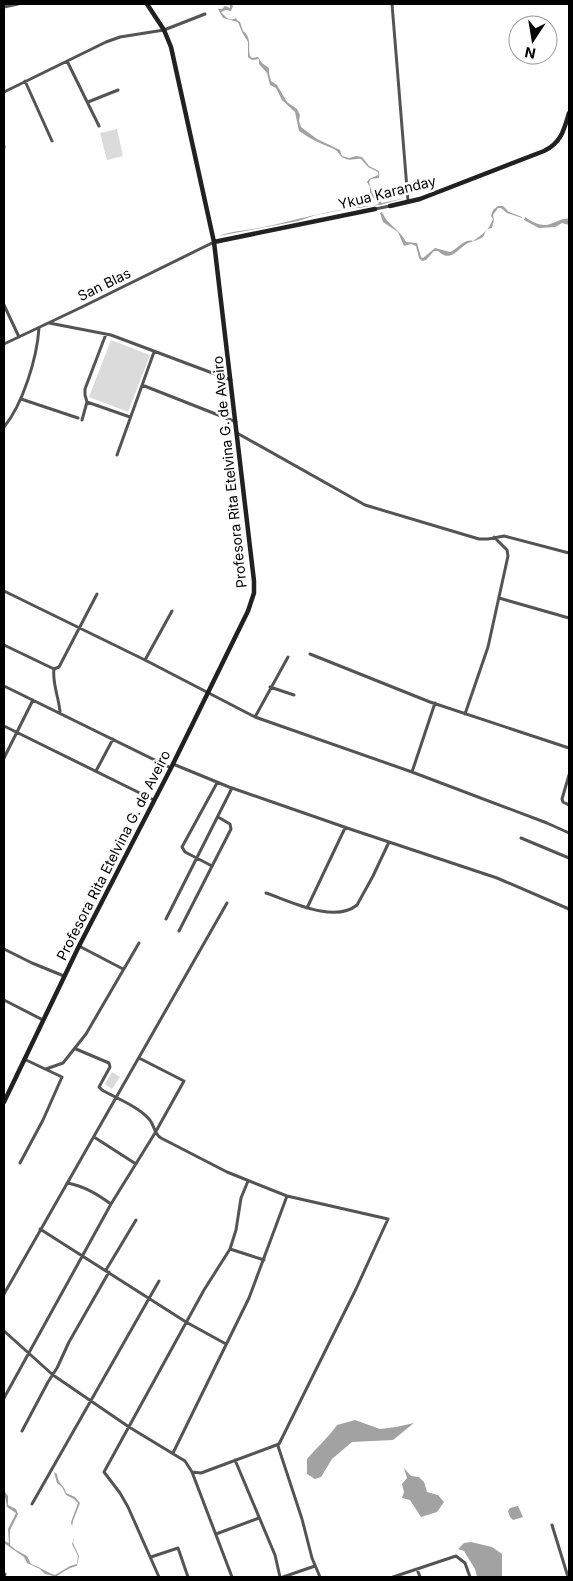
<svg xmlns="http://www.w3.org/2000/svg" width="573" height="1581" viewBox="0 0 573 1581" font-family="Inter,sans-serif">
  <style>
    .green { fill: #dbdbdb }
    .water { fill: #a2a2a2 }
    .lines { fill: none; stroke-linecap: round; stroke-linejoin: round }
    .street { stroke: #545454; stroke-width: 3 }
    .secondary { stroke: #212121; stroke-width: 4.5 }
    .labels { text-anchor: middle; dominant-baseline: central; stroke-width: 5; stroke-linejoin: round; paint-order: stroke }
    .street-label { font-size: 14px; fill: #000; stroke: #fff }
  </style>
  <rect width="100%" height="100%" fill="#fff"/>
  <path class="green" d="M117 129 123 156 107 160 100 133Z
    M111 340 150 355 128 412 89 397Z
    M112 1072 120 1077 112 1089 105 1084Z"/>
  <path class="water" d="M230 4H231L233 6 231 11 226 10 221 12C226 17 229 22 236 18L237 20 240 22 243 31C252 37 248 47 250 56L252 58 258 57 262 63 269 68V73L271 81 277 85 287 102 297 109 300 115 299 121 301 127 317 139 340 150 342 156 349 158 356 156 362 157 369 166 379 171V178L371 179 369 182 372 193 382 203 405 198 380 205 357 207 316 215 298 221 218 236C229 232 245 230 259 228 284 223 308 216 334 211 348 208 367 208 379 204L370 194V187L367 182 369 179 378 175V172L368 167 361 159C356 158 351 161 346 159 339 157 340 152 334 149 322 144 310 139 299 131L295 112 282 100 276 88 270 85 267 73 259 64V59L252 60 248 57V42L242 32 238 22 223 18 218 9H222L225 6 230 8Z
    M498 206H503L509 212 522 217V218L507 213 501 208H498L493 215 494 220 492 228 487 229 483 237C478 240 473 241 468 243 459 247 451 264 438 251H434L426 260 422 261 419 258 416 246 411 244 404 246 398 232 383 222 380 213 382 212C388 226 399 228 406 242L417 243 421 257 423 258 435 248 450 252C458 249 464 238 473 241 482 235 489 230 493 219L491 216 493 210Z
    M525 217C531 221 537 225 545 225 553 225 561 217 569 219V225L562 223 555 227 539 228 524 220Z
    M355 1420 380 1429 396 1427 414 1423 393 1440 352 1442 332 1459 321 1477 315 1479 307 1474V1459C317 1447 328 1438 337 1425Z
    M404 1468 411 1476 419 1477 424 1482 427 1492 438 1495 444 1502 437 1512 421 1517 410 1500 402 1498 404 1492 402 1484 407 1478Z
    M54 1472 57 1474C58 1485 64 1484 66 1493L75 1497 80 1503 73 1521 72 1527 71 1522 78 1503 74 1499 66 1495 62 1487 57 1483Z
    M4 1491 8 1496V1505L16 1509 18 1514 10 1530V1545L16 1550 27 1556 31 1564C40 1567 46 1572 55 1575L70 1566 77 1564 78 1556 72 1544 74 1538 73 1543 79 1556 77 1566C70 1567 63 1572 57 1576L58 1577 45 1574 40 1569 27 1563 24 1557 4 1543V1541L9 1543 8 1529 16 1513 7 1507Z
    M518 1506 523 1517 513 1520 510 1517 508 1511 510 1508Z
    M471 1542 492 1547 502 1554V1577H477L475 1569 464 1551 458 1549 464 1543Z"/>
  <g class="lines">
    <path class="street" d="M392 4 408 201
      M4 7 18 4
      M67 61 99 126
      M25 81 52 141
      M4 92 106 42 120 37 164 30 205 14
      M88 102 118 90
      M4 146V147
      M375 209 390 206
      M4 305 19 337
      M49 323 111 335 231 380
      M4 344 82 307 214 242
      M142 385 236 422
      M21 399 78 418
      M87 402 130 417
      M82 420 87 402 85 395V389L106 334
      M4 427C23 404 37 358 39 328
      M237 433 365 505 479 539H488L504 536 569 553
      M117 455 154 352
      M4 591 145 660 255 717 412 772 547 823 569 833
      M499 598 569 618
      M4 645 54 669
      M310 654 430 702 569 748
      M145 660 172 611
      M4 686 171 768
      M270 687 294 695
      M60 712C59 698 52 683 54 669L59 667 97 594
      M465 714 488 647 508 556 507 550 494 537
      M255 717 288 657
      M4 726 154 800
      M4 758 33 700
      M173 764 229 787 350 829 497 878 569 909
      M96 771 113 739
      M412 772 435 703
      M569 775 562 799 563 802 569 805
      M521 838 569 858
      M212 866 185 852 182 847 217 783
      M266 893C290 901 334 924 357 905L373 876 389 842
      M307 908 345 828
      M166 919 232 788
      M179 931 231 829 230 824 218 817
      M79 946 123 969
      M4 949 32 963 64 976
      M4 1000 43 1020
      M76 1049 109 1063 110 1067 99 1087 102 1090C116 1098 139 1107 149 1119 155 1125 153 1133 161 1138L227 1172 287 1196 388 1219 356 1289 279 1444 201 1473 192 1472
      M46 1069 63 1063 86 1034 139 943
      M94 1137 136 1164
      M20 1163 43 1120 62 1077 24 1059
      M67 1183C84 1186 97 1194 111 1204
      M40 1229 186 1322 226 1344
      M230 1249 264 1260
      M106 1270 136 1220
      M4 1294 227 903
      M4 1331 53 1375 129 1427 180 1458 185 1461 192 1472 232 1577
      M4 1398 111 1204 155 1133 184 1081 139 1058
      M22 1431 48 1382 57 1368 69 1342 109 1272
      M278 1446 302 1519 312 1558 320 1577
      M173 1453 249 1298 287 1196
      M235 1460 275 1555 280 1577
      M32 1504 159 1281
      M552 1525 568 1577
      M216 1534 259 1518
      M151 1557 178 1548 188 1577
      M417 1569 420 1577
      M4 1577 5 1574
      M159 1577 128 1507 120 1493 104 1472 204 1290 230 1249 236 1230 241 1198 248 1181
      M283 1577 315 1566
      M393 1577 456 1556 465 1563 470 1577"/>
    <path class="secondary" d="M390 206 420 199 544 151C561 143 564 130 569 113
      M214 242 375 209
      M4 1102 79 946 171 768 248 611 254 593V581L214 242 171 47 164 30 147 4"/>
  </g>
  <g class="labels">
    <g class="street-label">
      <text transform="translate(387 192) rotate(-14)">Ykua Karanday</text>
      <text transform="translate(104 284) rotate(-26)">San Blas</text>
      <text transform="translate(229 472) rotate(-96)">Profesora Rita Etelvina G. de Aveiro</text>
      <text transform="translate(113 855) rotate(-63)">Profesora Rita Etelvina G. de Aveiro</text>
    </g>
  </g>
  <rect width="573" height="1581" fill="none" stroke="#000000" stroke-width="10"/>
  <g transform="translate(533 40) rotate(192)"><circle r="24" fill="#ffffff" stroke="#999999"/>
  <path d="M0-4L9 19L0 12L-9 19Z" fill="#000000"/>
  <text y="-8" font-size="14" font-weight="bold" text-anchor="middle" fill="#000000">N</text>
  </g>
</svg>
